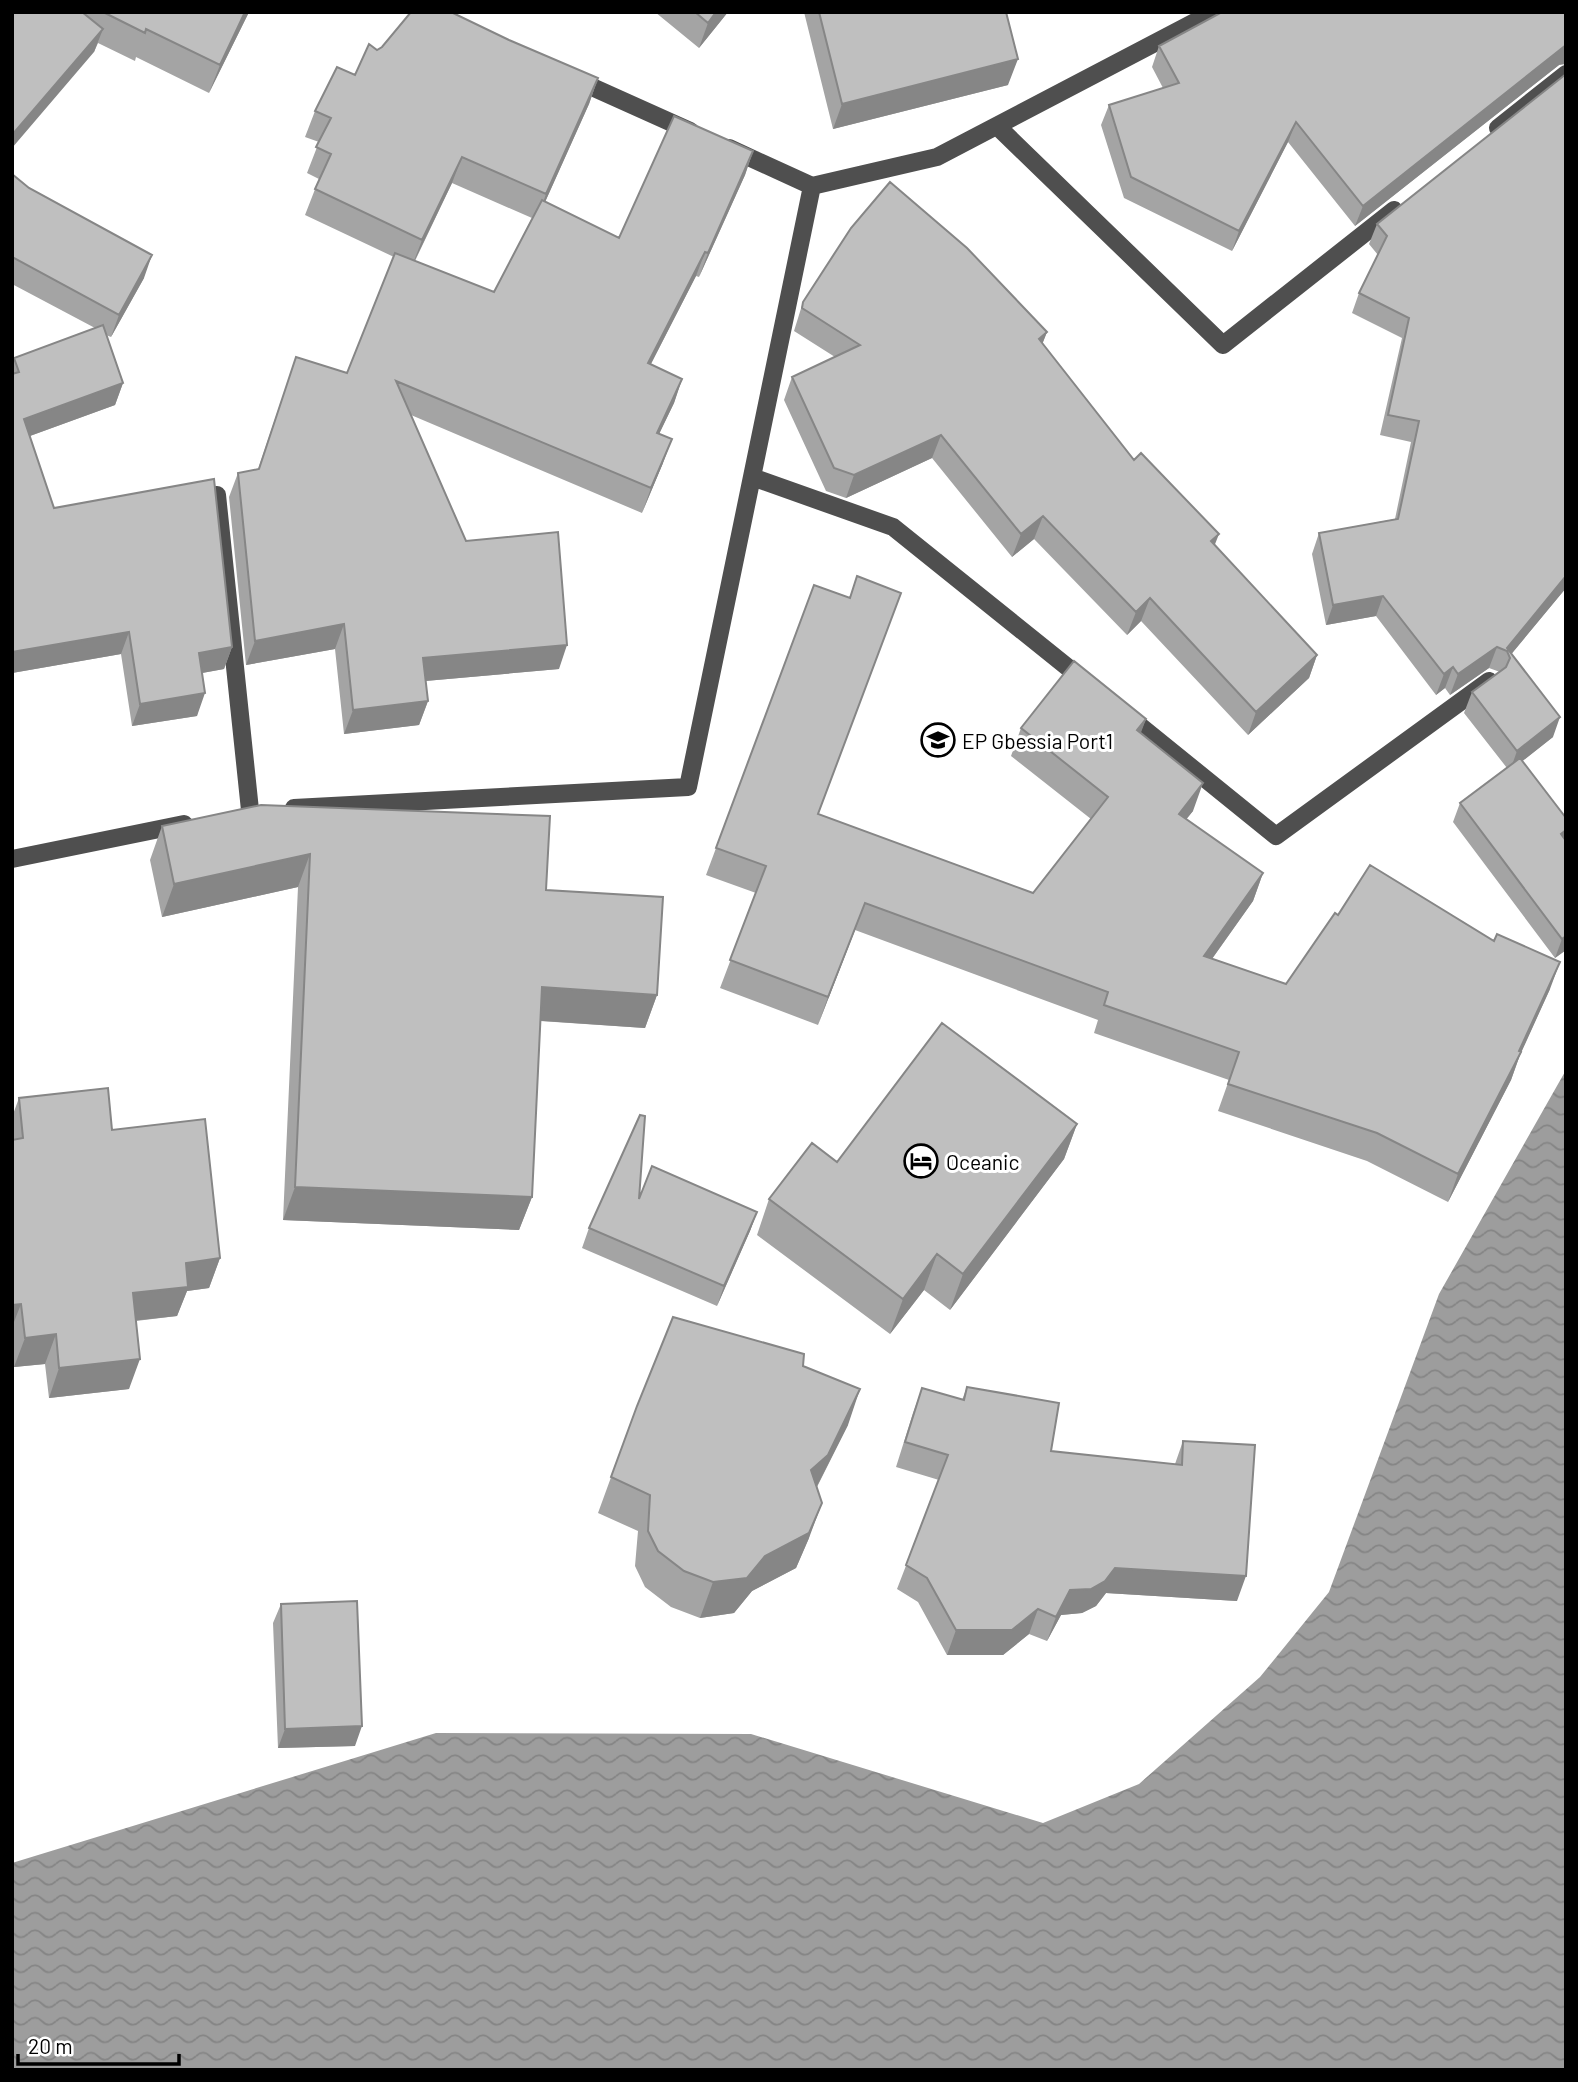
<svg xmlns="http://www.w3.org/2000/svg" width="1578" height="2082" viewBox="0 0 1578 2082" font-family="Barlow,sans-serif">
  <style>
    .water { fill: url(#water-waves) }
    .lines { fill: none; stroke-linecap: round; stroke-linejoin: round }
    .minor { stroke: #4f4f4f; stroke-width: 18 }
    .wall { fill: #a4a4a4; fill-rule: evenodd }
    .shaded-wall { fill: #868686 }
    .building { fill: #bfbfbf; stroke: #868686; stroke-width: 2 }
    .labels { text-anchor: middle; dominant-baseline: central; stroke-width: 6; stroke-linejoin: round; paint-order: stroke }
    .poi-label { font-size: 21px; fill: #000; stroke: #fff; text-anchor: start }
  </style>
  <defs>
    <pattern id="water-waves" width="16" height="10" patternUnits="userSpaceOnUse" patternTransform="scale(1.75)"><rect width="16" height="10" fill="#9d9d9d"/><path d="M0 5q4-4 8 0t8 0" fill="none" stroke="#858585"/></pattern>
  </defs>
  <rect width="100%" height="100%" fill="#fff"/>
  <path class="water" d="M1566 1070V2070H12V1863L436 1733 751 1734 1043 1823 1139 1784 1260 1677 1329 1592 1439 1294Z"/>
  <g class="lines">
    <path class="minor" d="M572 78 690 131
      M997 126 1223 345 1394 210
      M1498 128 1566 74
      M729 148 812 186 937 157 1214 12
      M752 477 893 527 1086 682
      M217 495 250 810
      M1124 713 1276 836 1489 681
      M294 808 688 787 812 186
      M12 859 184 824"/>
  </g>
  <path class="wall" d="M84 12H249L209 93 136 57 135 61 98 43 94 52Z
    M655 12H728L699 48Z
    M804 12H1006L1008 85 833 129Z
    M509 40 598 78 589 104 545 202 619 238 753 151 745 175 699 277 696 276 651 364 682 379 674 403 659 434 663 463 642 513 411 415 466 541 559 669 425 681 428 701 419 725 344 734 335 649 246 665 229 497 238 473 258 469 296 357 347 373 394 257 305 215 319 179 307 173 319 142 305 137 315 111 355 75 377 50ZM452 183 532 218 494 292 415 261Z
    M1159 46 1559 65 1355 226 1288 142 1232 251 1124 198 1101 125 1109 105 1163 88 1152 67Z
    M1566 74V588L1511 654 1553 737 1522 761 1566 950 1555 958 1453 822 1460 803 1507 768 1464 713 1472 692 1500 672 1489 668 1450 695 1445 688 1436 695 1376 616 1326 625 1312 554 1319 533 1395 519 1411 442 1380 435 1402 338 1352 313 1359 293 1378 255 1369 244 1377 224Z
    M12 174 29 188 144 278 111 337 106 335 123 383 115 405 30 436 54 508 232 647 224 669 202 673 197 716 132 726 121 654 12 673V363L14 358 95 328 12 284Z
    M803 302 1047 332 1042 344 1134 460 1317 655 1309 678 1248 735 1141 621 1127 635 1034 539 1012 557 932 458 846 498 826 491 784 400 792 377 835 357 794 331Z
    M814 585 818 814 1033 893 1091 819 1011 756 1021 728 1146 719 1140 733 1193 811 1186 819 1263 873 1253 901 1212 959 1286 984 1338 915 1550 989 1521 1052 1511 1080 1448 1202 1367 1161 1218 1111 1229 1080 1094 1033 1098 1020 855 930 818 1025 720 988 756 893 706 875Z
    M162 826 546 890 657 995 645 1028 540 1021 532 1197 519 1230 283 1220 298 887 162 917 150 860Z
    M19 1098 112 1130 220 1258 209 1288 187 1291 177 1316 136 1321 129 1389 49 1398 45 1364 14 1367 12 1352V1117Z
    M1077 1124 1064 1159 950 1310 924 1290 890 1334 757 1235 769 1199 837 1162Z
    M639 1199 757 1212 750 1231 717 1306 582 1248 589 1228Z
    M803 1366 848 1425 817 1487 809 1538 796 1568 752 1591 734 1613 700 1618 671 1607 645 1587 635 1566 638 1531 598 1513 637 1406Z
    M967 1387 1051 1451 1175 1464 1183 1441 1237 1601 1106 1593 1096 1606 1082 1613 1061 1615 1047 1641 1029 1634 1003 1655H947L918 1602 897 1589 939 1480 896 1467 913 1413 922 1388 962 1400Z
    M281 1604 355 1746 278 1748 273 1623Z"/>
  <path class="shaded-wall" d="M245 12H249L209 93 220 65Z
    M716 12H728L699 48 708 23Z
    M103 29 94 52 12 148V135Z
    M1566 45V64L1559 65 1355 226 1363 206Z
    M1018 59 1008 85 833 129 842 104Z
    M598 78 589 104 537 220 546 194Z
    M1296 122 1288 142 1232 251 1239 231Z
    M753 151 745 175 699 277 708 253Z
    M462 157 452 183 412 266 422 240Z
    M705 252 696 276 639 387 648 363Z
    M152 255 144 278 111 337 119 315Z
    M1047 332 1038 355 1039 339Z
    M682 379 674 403 648 457 657 433Z
    M123 383 115 405 16 441 24 419Z
    M941 435 932 458 846 498 854 475Z
    M672 439 663 463 642 513 651 488Z
    M1043 516 1034 539 1012 557 1021 534Z
    M1219 534 1210 557 1211 541Z
    M1566 576V588L1509 657 1507 648Z
    M1383 596 1376 616 1326 625 1333 605Z
    M1150 598 1141 621 1127 635 1136 612Z
    M344 624 335 649 246 665 255 641Z
    M129 632 121 654 12 673V652Z
    M567 645 559 669 414 682 423 658Z
    M232 647 224 669 191 675 199 653Z
    M1497 647 1489 668 1450 695 1458 674Z
    M1317 655 1309 678 1248 735 1256 712Z
    M1453 667 1445 688 1436 695 1444 674Z
    M205 693 197 716 132 726 140 704Z
    M428 701 419 725 344 734 353 710Z
    M1560 717 1553 737 1510 771 1517 751Z
    M1146 719 1136 746 1137 730Z
    M1203 783 1193 811 1169 841 1179 814Z
    M1566 830V841L1561 834Z
    M310 854 298 887 162 917 174 884Z
    M1263 873 1253 901 1194 984 1204 956Z
    M865 903 855 930 818 1025 828 997Z
    M1566 936V950L1555 958 1562 939Z
    M1560 962 1550 989 1521 1053V1052L1511 1080 1448 1202 1458 1174 1519 1051Z
    M542 987 657 995 645 1028 529 1020Z
    M1077 1124 1064 1159 950 1310 963 1274Z
    M295 1187 532 1197 519 1230 283 1220Z
    M757 1212 750 1231 717 1306 724 1286Z
    M937 1254 924 1290 890 1334 903 1299Z
    M220 1258 209 1288 187 1291 177 1316 122 1322 133 1293 186 1263Z
    M21 1304 12 1327V1305Z
    M56 1334 45 1364 14 1367 25 1338Z
    M140 1359 129 1389 49 1398 59 1368Z
    M860 1389 848 1425 815 1490 811 1470Z
    M822 1503 809 1538 796 1568 752 1591 734 1613 700 1618 713 1582Z
    M1115 1568 1246 1576 1237 1601 1106 1593 1096 1606 1082 1613 1061 1615 1047 1641 1056 1617 1070 1590Z
    M1038 1609 1029 1634 1003 1655H947L956 1630Z
    M362 1726 355 1746 278 1748 285 1729Z"/>
  <path class="building" d="M12 12H82L103 29 12 135Z
    M103 12H245L220 65 146 29 145 33Z
    M411 12H451L509 40 598 78 546 194 462 157 422 240 315 189 331 154 316 147 331 118 315 111 337 67 355 75 369 44 377 50 382 47Z
    M695 12H716L708 23Z
    M819 12H1006L1018 59 842 104Z
    M1222 12H1566V45L1363 206 1296 122 1239 231 1131 177 1109 105 1179 83 1159 46Z
    M1566 74V576L1507 648 1560 717 1517 751 1472 692 1506 667 1510 658 1507 651 1497 647 1458 674 1453 667 1444 674 1383 596 1333 605 1319 533 1398 519 1419 421 1388 415 1409 318 1359 293 1387 236 1377 224Z
    M674 116 753 151 708 253 705 252 648 363 682 379 657 433 672 439 651 488 396 381 466 541 558 532 567 645 423 658 428 701 353 710 344 624 255 641 238 473 259 469 296 357 347 373 395 253 494 292 542 200 619 238Z
    M12 174 29 188 152 255 119 315 12 257Z
    M890 182 967 248 1047 332 1039 339 1134 460 1141 453 1219 534 1211 541 1317 655 1256 712 1150 598 1136 612 1043 516 1021 534 941 435 854 475 834 468 792 377 860 345 802 308 803 302 851 228Z
    M103 325 123 383 24 419 54 508 214 479 232 647 199 653 205 693 140 704 129 632 12 652V374L19 372 14 358Z
    M857 576 901 593 818 814 1033 893 1108 797 1021 728 1074 661 1146 719 1137 730 1203 783 1179 814 1263 873 1204 956 1286 984 1335 913 1338 915 1370 865 1494 941 1497 934 1560 962 1519 1051 1521 1052 1458 1174 1377 1133 1228 1084 1239 1052 1104 1005 1108 992 865 903 828 997 730 960 766 866 716 848 814 585 850 598Z
    M1520 758 1566 818V830L1561 834 1566 841V936L1562 939 1460 803Z
    M261 805 550 816 546 890 663 897 657 995 542 987 532 1197 295 1187 310 854 174 884 162 826Z
    M942 1023 1077 1124 963 1274 937 1254 903 1299 769 1199 812 1143 837 1162Z
    M108 1088 112 1130 205 1119 220 1258 186 1263 188 1287 133 1293 140 1359 59 1368 56 1334 25 1338 21 1304 12 1305V1140L23 1138 19 1098Z
    M640 1115 645 1116 639 1199 652 1166 757 1212 724 1286 589 1228Z
    M673 1317 804 1354 803 1366 860 1389 828 1455 811 1470 822 1503 809 1533 765 1556 747 1578 713 1582 684 1571 658 1551 648 1531 650 1495 611 1477 637 1406Z
    M967 1387 1059 1403 1051 1451 1182 1465 1183 1441 1255 1445 1246 1576 1115 1568 1105 1581 1091 1589 1070 1590 1056 1617 1038 1609 1012 1630H956L927 1578 906 1565 948 1455 905 1442 922 1388 964 1400Z
    M357 1601 362 1726 285 1729 281 1604Z"/>
  <defs>
    <symbol id="school-ring" viewBox="-11 -11 22 22"><circle r="9.5" fill="#fff" stroke="#000" stroke-width="1.5"/><path d="M0-5L7-2L0 1L-7-2ZM-4 1L0 2.5L4 1V4Q0 6-4 4Z" fill="#000"/></symbol>
    <symbol id="hotel-ring" viewBox="-11 -11 22 22"><circle r="9.5" fill="#fff" stroke="#000" stroke-width="1.5"/><path d="M-6-4.5h1.5V1H6V5H4.5V3h-9V5H-6ZM-4 0a1.8 1.8 0 1 1 3.6 0ZM.5 0V-2.5h3Q6-2.5 6 0Z" fill="#000"/></symbol>
  </defs>
  <g fill-rule="evenodd">
    <use href="#school-ring" x="919" y="721" width="38" height="38"/>
    <use href="#hotel-ring" x="902" y="1142" width="38" height="38"/>
  </g>
  <g class="labels">
    <g class="poi-label">
      <text x="962" y="740">EP Gbessia Port1</text>
      <text x="946" y="1161">Oceanic</text>
    </g>
  </g>
  <rect width="1578" height="2082" fill="none" stroke="#000000" stroke-width="28"/>
  <path d="M18 2054v10h161v-10" fill="none" stroke="#000000" stroke-width="3.5"/>
  <text x="28" y="2054" font-size="21" fill="#000000" stroke="#ffffff" stroke-width="5" paint-order="stroke">20 m</text>
</svg>
